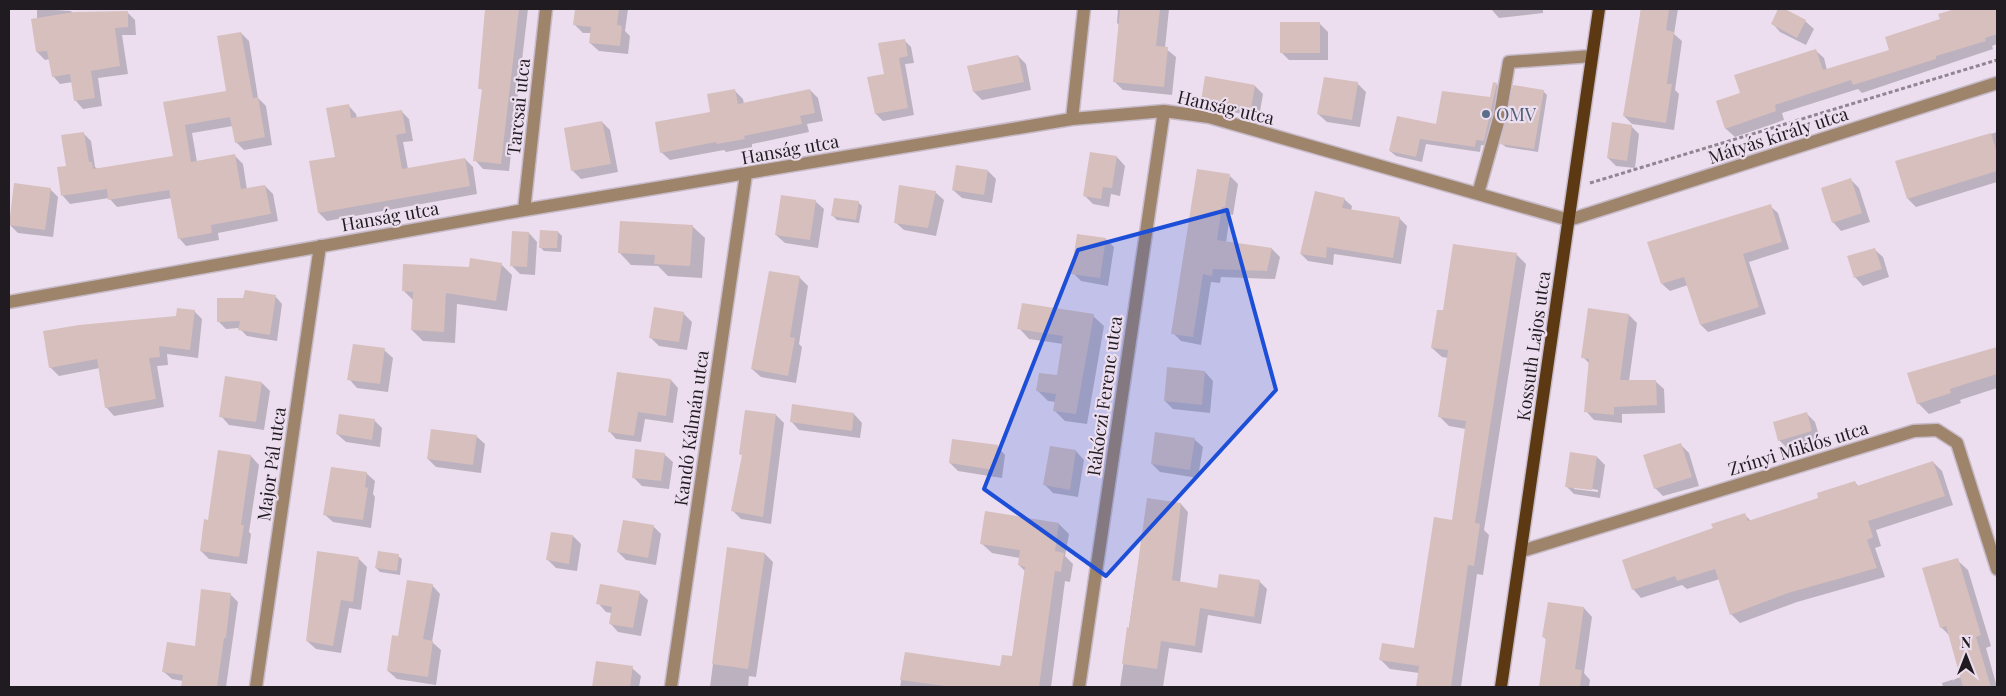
<svg xmlns="http://www.w3.org/2000/svg" width="2006" height="696" viewBox="0 0 2006 696" font-family="'Playfair Display',serif">
  <style>
    .shadow { fill: #0003; fill-rule: evenodd }
    .building { fill: #d6bfbd }
    .lines { fill: none; stroke-linecap: round; stroke-linejoin: round }
    .minor-casing { stroke: #c7bbc9; stroke-width: 15 }
    .major-casing { stroke: #c7bbc9; stroke-width: 15 }
    .path { stroke: #908691; stroke-width: 3; stroke-dasharray: 4 2.5; stroke-linecap: butt }
    .minor { stroke: #9f846c; stroke-width: 12 }
    .major { stroke: #5c3913; stroke-width: 12 }
    .marked { fill: #1d4ed8; fill-opacity: 0.2; stroke: #1d4ed8; stroke-width: 4; stroke-linejoin: round }
    .service-dot { fill: #5c6f8a; stroke: #ecdeee; stroke-width: 2 }
    .labels { text-anchor: middle; dominant-baseline: central; stroke-width: 4.5; stroke-linejoin: round; paint-order: stroke }
    .street-label { font-size: 18px; fill: #201b21; stroke: #ecdeee }
    .service-label { font-size: 18px; fill: #4e5e75; stroke: #ecdeee; text-anchor: start }
  </style>
  <rect width="100%" height="100%" fill="#ecdeee"/>
  <path class="shadow" d="M37 9 71 11 73 14 127 12 135 20 136 35H122L128 74 98 78 102 106 83 109 76 101 73 82 60 84 53 76 50 59 45 60 37 52Z
    M487 9H528L509 171 483 169 475 160 483 91 480 88Z
    M576 9H628L625 31 630 36 628 54 599 51 590 43 591 33H583L574 24Z
    M1118 9H1169L1165 48 1176 57 1172 95 1123 90 1114 81 1120 26 1117 23Z
    M1491 9H1543V13L1499 18Z
    M1641 9H1678L1674 34 1682 41 1675 90 1679 94 1674 130 1632 124 1624 116 1632 80Z
    M1780 9 1805 21 1814 29 1806 45 1780 32 1772 23Z
    M1959 9H1997V44L1992 46 1993 49 1862 93 1858 89 1782 113 1784 120 1735 137 1726 129 1718 101 1742 94 1815 50 1824 58 1827 70 1890 51 1941 20 1940 15Z
    M1320 24 1328 32V60H1289L1281 52Z
    M241 33 249 41 258 98 266 106 272 145 244 150 236 142 233 126 192 133 197 162 235 156 243 164 247 190 265 186 273 194 278 221 218 233 219 240 186 246 179 238 172 198 117 207 109 198 70 204 63 196 58 168 68 167 83 133 91 141 95 167 98 169 174 157 165 103 228 92Z
    M904 40 911 47 914 63 905 64 914 115 883 121 876 114 885 75Z
    M1018 56 1026 64 1031 90 982 100 974 92 969 67Z
    M1357 83 1366 92 1360 127 1327 122 1318 114Z
    M1497 84 1502 89 1490 146 1481 145 1480 152 1426 144 1422 162 1396 156 1390 151 1491 99Z
    M1255 86 1263 94 1259 117 1211 108 1202 100Z
    M810 90 818 98 823 121 807 124 809 132 752 144V147L726 152 724 150 670 160 661 152 712 113 735 91 743 99 744 104Z
    M1543 91 1547 95 1538 152 1506 147 1502 144Z
    M349 106 356 114 357 118 401 111 409 119 413 141 403 142 408 169 465 159 473 167 477 194 327 221 319 213 311 162 336 158Z
    M602 122 610 130 618 172 581 179 573 171 565 129Z
    M1631 126 1639 134 1635 168 1616 166 1608 158Z
    M1997 132V182L1916 207 1908 199 1932 153Z
    M1117 157 1125 166 1120 196 1111 194 1109 207 1093 204 1085 196Z
    M988 171 996 179 992 203 962 198 953 190Z
    M1230 176 1238 184 1233 215 1230 214 1226 243 1272 249 1280 257 1275 279 1221 277 1220 283 1211 282 1201 345 1181 341 1173 333Z
    M1851 180 1859 188 1870 222 1841 231 1833 222Z
    M50 189 58 197 53 237 18 233 9 224Z
    M935 192 944 200 936 236 904 230 895 222Z
    M1344 199 1352 206 1351 211 1399 218 1407 226 1401 264 1334 254 1333 265 1308 261 1301 254Z
    M815 201 824 209 818 248 785 243 776 235Z
    M858 202 862 206 859 223 837 220 833 216Z
    M1770 206 1778 213 1789 249 1749 262 1766 314 1708 332 1701 325 1688 285 1670 291 1662 284Z
    M692 226 705 238 702 278 668 276 658 266 631 265 619 252Z
    M558 232 562 236 561 252 544 251 540 247Z
    M529 233 537 242 535 275 520 274 512 266Z
    M1106 239 1114 247 1108 286 1081 281 1073 273Z
    M1874 249 1883 257 1889 277 1863 286 1855 277Z
    M1516 254 1526 264 1484 530 1489 535 1483 575 1477 574 1461 687H1417L1419 673 1390 669 1380 659 1415 649 1453 521 1466 429 1449 426 1440 417 1448 358 1442 357 1432 348 1444 312Z
    M501 264 512 275 507 311 457 304 455 343 423 341 412 330 414 301 403 290 470 268Z
    M770 273 800 278 808 286 799 344 802 347 796 383 761 377 752 369Z
    M275 296 282 304 277 341 247 336 239 328 226 329 218 321 244 299Z
    M194 311 202 319 198 358 167 354 168 365 157 366 164 407 114 416 106 407 100 368 59 376 50 367Z
    M683 313 692 322 687 350 659 346 650 337Z
    M1629 315 1637 323 1629 381H1655L1664 389 1665 413 1622 414V423L1594 420 1586 411 1590 364 1583 357Z
    M1093 316 1104 326 1087 424 1065 421 1054 410 1056 402 1048 401 1038 391 1058 377 1063 344 1029 339 1019 328Z
    M1997 349V388L1960 400 1961 403 1929 414 1918 403 1943 366Z
    M384 350 393 358 388 392 357 388 349 379Z
    M1205 372 1213 381 1210 413 1173 409 1165 401Z
    M671 380 678 388 673 423 645 419 641 442 616 439 609 431Z
    M262 383 270 391 264 430 229 425 221 416Z
    M793 405 854 414 862 423 860 438 799 430 791 421Z
    M1807 414 1815 422 1820 439 1787 448 1779 440Z
    M776 415 784 423 771 524 741 519 733 511 743 456 740 454Z
    M374 420 382 428 380 447 346 442 337 434Z
    M476 436 485 444 481 473 436 467 428 459Z
    M1194 439 1203 447 1198 478 1160 472 1152 464Z
    M1681 445 1689 453 1699 486 1663 496 1655 488Z
    M997 446 1005 455 1002 478 958 471 950 463Z
    M1076 451 1084 460 1078 497 1053 493 1045 485Z
    M664 454 673 462 669 489 642 486 633 477Z
    M251 456 259 465 249 532 251 534 247 564 209 559 201 551 209 521Z
    M1597 457 1605 465 1600 498 1574 494 1566 486ZM1574 486 1598 490V492L1574 489Z
    M1933 462 1942 471 1953 505 1876 530 1881 546 1875 548 1885 577 1797 602 1740 623 1731 614 1720 579 1687 589 1682 585 1641 598 1633 589 1714 529 1745 515 1751 521 1820 499 1855 482 1859 487Z
    M366 473 375 481 373 494 375 497 371 528 333 522 324 514Z
    M1148 499 1181 504 1188 512 1180 583 1218 589 1259 581 1267 589 1261 624 1208 615 1202 653 1169 648 1163 687H1120Z
    M1059 524 1069 534 1065 556 1073 564 1070 582 1065 581 1051 687H900L906 653 1001 667 1013 658 1025 571 1019 565 1020 558 992 553 981 543Z
    M653 526 661 534 656 565 626 560 618 552Z
    M573 536 581 544 577 571 556 568 548 560Z
    M728 548 765 554 773 562 756 677 749 676 748 687H710Z
    M398 556 402 559 400 575 380 572 376 568Z
    M359 559 367 567 361 610 349 608 341 653 316 649 307 641Z
    M1957 560 1968 570 1991 646 1986 648 1997 687H1943L1942 683 1961 677 1951 637 1941 627Z
    M432 585 440 594 432 642 441 650 436 685 397 679 388 671Z
    M639 592 648 600 641 636 618 632 610 623 612 613 606 612 598 603Z
    M230 594 238 602 226 687H182L183 681 172 679 164 672 196 647Z
    M1549 603 1584 608 1592 617 1584 673 1590 680 1589 687H1540L1547 641 1544 637Z
    M597 662 632 668 641 676 639 687H593Z"/>
  <path class="building" d="M485 9H519L501 164 473 161 482 89H478Z
    M575 9H619L617 25 622 26 620 46 589 43 591 27 573 25Z
    M1120 9H1160L1156 46 1168 47 1164 87 1113 82Z
    M1641 9H1669L1666 30 1674 32 1667 84H1672L1666 123 1623 116Z
    M1778 9H1785L1806 20 1797 38 1771 24Z
    M1955 9H1997V34L1985 38 1986 41 1936 56V59L1885 75 1853 85 1851 80 1775 105 1776 111 1725 129 1716 101 1740 93 1734 75 1816 49 1823 70 1889 50 1885 37 1940 19 1938 14Z
    M128 11V27L115 28 120 66 91 71 95 98 74 101 70 74 52 77 47 51 36 52 31 19 74 12Z
    M1280 22H1320V53H1280Z
    M241 32 253 98 258 97 265 137 235 143 230 117 185 125 191 162 235 154 241 189 265 185 271 214 211 225 212 233 178 239 169 190 108 200 107 189 61 196 57 167 66 166 61 135 84 132 89 162H92L93 169 173 156 163 102 226 91 217 36Z
    M905 39 908 56 899 58 908 108 875 114 867 77 884 74 878 43Z
    M1018 55 1024 82 973 92 967 66Z
    M1205 76 1255 85 1251 109 1201 101Z
    M1324 77 1358 82 1352 120 1317 114Z
    M1493 82 1497 83 1484 141 1476 140 1475 147 1420 139 1416 157 1389 151 1397 116 1436 124 1442 91 1490 97Z
    M1513 85 1544 90 1534 149 1500 144Z
    M735 89 738 104 810 89 815 113 800 116 802 124 744 136 745 139 717 144 716 142 660 153 655 122 710 112 707 94Z
    M349 104 351 118 402 110 406 133 396 135 402 169 465 158 470 186 318 213 309 161 335 157 326 108Z
    M602 121 611 164 571 171 564 128Z
    M1612 122 1632 125 1627 161 1607 158Z
    M1991 133 1997 153V171L1907 199 1895 161Z
    M1090 152 1117 156 1112 188 1103 187 1101 199 1083 196Z
    M956 165 988 170 984 195 952 190Z
    M1197 169 1230 174 1225 207H1222L1217 240 1272 248 1267 271 1213 269 1212 276 1203 274 1193 337 1171 334Z
    M1851 178 1862 213 1832 223 1821 188Z
    M14 183 51 188 45 230 9 225Z
    M899 185 936 191 928 228 894 223Z
    M1315 191 1345 198 1342 208 1400 217 1393 258 1327 247 1326 258 1300 254Z
    M781 195 816 200 810 240 775 235Z
    M834 198 859 201 856 220 831 216Z
    M1771 204 1782 242 1743 254 1759 307 1700 325 1684 277 1661 284 1647 242Z
    M620 221 693 225 690 266 654 264 655 255 618 253Z
    M540 230 558 231 557 248H539Z
    M512 231 529 232 527 267 510 266Z
    M1077 234 1106 238 1100 278 1071 274Z
    M1453 244 1517 253 1475 523 1480 524 1474 566 1468 565 1451 687H1416L1419 666 1379 660 1382 643 1414 648 1434 517 1452 520 1466 421 1438 417 1448 350 1431 348 1437 310H1443Z
    M1875 248 1882 269 1854 278 1847 256Z
    M470 258 502 263 496 301 446 293 444 332 411 330 413 292 402 291 403 264 469 267Z
    M769 271 800 276 790 337 795 338 788 376 751 369Z
    M245 290 276 295 270 335 238 330 240 321 217 322V298H243Z
    M1022 303 1094 314 1076 414 1053 411 1056 394 1036 391 1039 373 1057 375 1063 336 1017 329Z
    M654 307 684 312 679 342 649 338Z
    M177 308 195 310 190 350 159 346 160 357 149 358 156 399 105 408 97 359 49 368 43 331 79 325 176 316Z
    M1588 308 1629 314 1620 380H1656L1657 405 1614 407V415L1584 412 1589 359 1581 358Z
    M353 344 385 348 380 384 347 380Z
    M1997 347V374L1950 389 1951 393 1917 404 1907 373Z
    M1167 367 1205 371 1202 405 1164 401Z
    M617 372 671 379 666 416 638 412 634 436 608 432Z
    M225 376 262 382 256 422 219 417Z
    M792 404 854 413 852 431 790 422Z
    M745 410 776 414 763 517 731 511 742 455 739 454Z
    M1807 412 1812 431 1778 441 1773 422Z
    M339 414 375 419 372 440 336 434Z
    M431 429 477 435 473 465 427 459Z
    M1155 432 1195 438 1190 470 1151 464Z
    M952 439 998 445 994 470 949 463Z
    M1681 443 1692 477 1654 489 1643 455Z
    M1050 446 1076 450 1070 490 1043 485Z
    M635 449 665 453 661 481 632 478Z
    M218 450 251 455 241 525H244L239 557 200 551 204 519 208 520Z
    M1570 452 1597 456 1592 490 1565 487Z
    M1933 461 1945 496 1868 521 1873 537 1867 540 1877 568 1788 593 1730 615 1715 569 1677 581 1675 576 1632 590 1622 560 1713 528 1711 524 1745 513 1748 521 1818 498 1817 493 1855 481 1857 486Z
    M331 467 367 472 365 487 368 488 363 520 323 515Z
    M1147 498 1181 503 1172 580 1217 588 1219 574 1260 580 1254 617 1200 608 1195 646 1161 641 1157 669 1122 664 1127 627 1129 628Z
    M985 511 1059 523 1055 551 1064 553 1061 572 1055 571 1039 687H952L900 680 905 652 1000 666 1002 655 1012 656 1025 567 1018 565 1020 550 980 544Z
    M623 520 654 525 648 558 617 552Z
    M551 532 573 535 569 564 546 560Z
    M727 547 765 553 748 669 712 664Z
    M317 551 359 557 353 602 341 600 333 646 306 641Z
    M378 551 399 554 397 571 375 568Z
    M1958 558 1981 635 1976 637 1991 687H1963L1946 626 1940 628 1922 568Z
    M407 580 433 584 423 639 433 641 428 677 387 671 392 635 398 636Z
    M600 584 640 591 633 628 609 624 612 607 596 604Z
    M201 589 231 593 226 638H224L217 687H181L183 675 162 672 167 642 195 646Z
    M1548 602 1584 607 1575 669 1582 670 1580 687H1539L1546 638 1542 637Z
    M596 661 633 666 630 687H592Z"/>
  <g class="lines">
    <defs>
      <path id="minor" d="M1072 119 1084 9
        M1478 194 1500 115 1509 62 1592 56
        M524 210 546 9
        M9 302 524 210 1072 119 1164 111 1209 117 1569 220 1997 83
        M1522 551 1914 431 1937 430 1957 443 1997 569
        M256 687 320 246
        M671 687 746 174
        M1079 687 1164 111"/>
      <path id="major" d="M1501 687 1599 9"/>
    </defs>
    <use href="#minor" class="minor-casing"/>
    <use href="#major" class="major-casing"/>
    <path class="path" d="M1590 183 1997 60"/>
    <use href="#minor" class="minor"/>
    <use href="#major" class="major"/>
  </g>
  <path class="marked" d="M1227 210 1276 390 1106 576 984 489 1078 250Z"/>
  <circle class="service-dot" cx="1486" cy="114" r="5"/>
  <g class="labels">
    <g class="street-label">
      <text transform="translate(518 107) rotate(-84)">Tarcsai utca</text>
      <text transform="translate(1226 107) rotate(13)">Hanság utca</text>
      <text transform="translate(1778 135) rotate(-18)">Mátyás király utca</text>
      <text transform="translate(790 149) rotate(-10)">Hanság utca</text>
      <text transform="translate(390 216) rotate(-10)">Hanság utca</text>
      <text transform="translate(1533 346) rotate(-82)">Kossuth Lajos utca</text>
      <text transform="translate(1104 396) rotate(-82)">Rákóczi Ferenc utca</text>
      <text transform="translate(691 428) rotate(-82)">Kandó Kálmán utca</text>
      <text transform="translate(1798 448) rotate(-17)">Zrínyi Miklós utca</text>
      <text transform="translate(271 464) rotate(-82)">Major Pál utca</text>
    </g>
    <g class="service-label">
      <text x="1496" y="114">OMV</text>
    </g>
  </g>
  <rect width="2006" height="696" fill="none" stroke="#201b21" stroke-width="20"/>
  <g transform="translate(1966 656)" stroke="#ecdeee" stroke-width="4" paint-order="stroke">
  <path d="M0-4L9 19L0 12L-9 19Z" fill="#201b21"/>
  <text y="-8" font-size="14" font-weight="bold" text-anchor="middle" fill="#201b21">N</text>
  </g>
</svg>
